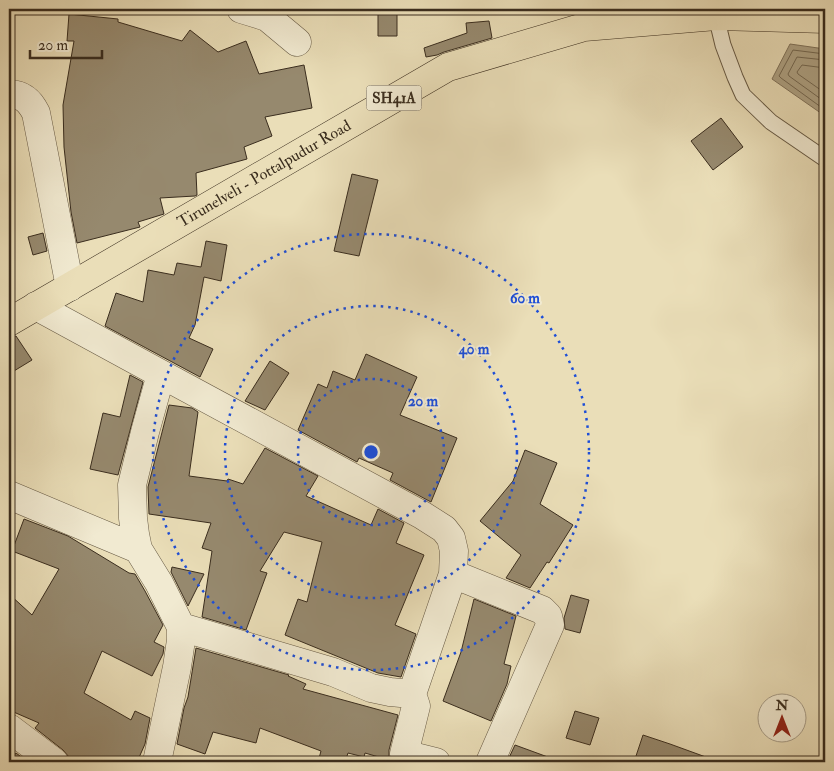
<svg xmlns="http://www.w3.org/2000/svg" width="834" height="771" viewBox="0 0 834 771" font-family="'IM FELL Double Pica',serif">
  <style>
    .water { fill: #aea284; stroke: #80735b }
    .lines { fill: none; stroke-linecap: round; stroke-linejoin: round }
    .shore { stroke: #746851; stroke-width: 1 }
    .building { fill: #96896e; stroke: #3a2d1e }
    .lane-casing { stroke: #665944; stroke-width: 17 }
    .street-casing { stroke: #665944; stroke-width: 29 }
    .primary-casing { stroke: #3a2d1e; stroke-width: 29 }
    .lane { stroke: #f1ead1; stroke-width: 15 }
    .street { stroke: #f1ead1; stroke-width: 28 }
    .primary { stroke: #eadeb8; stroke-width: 28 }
    .ring { fill: none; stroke: #1d4ed8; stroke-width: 2.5; stroke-dasharray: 2.5 5 }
    .labels { text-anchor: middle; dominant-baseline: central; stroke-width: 4; stroke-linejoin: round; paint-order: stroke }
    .shield { fill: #f1ead1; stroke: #716654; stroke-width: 1 }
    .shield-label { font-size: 15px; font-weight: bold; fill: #3a2d1e }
    .street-label { font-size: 16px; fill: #3a2d1e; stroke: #f1ead1 }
    .centre { fill: #1d4ed8; stroke: #f1ead1; stroke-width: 2.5 }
    .ring-label { font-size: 15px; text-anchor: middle; font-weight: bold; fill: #1d4ed8; stroke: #f1ead1; stroke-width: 4; stroke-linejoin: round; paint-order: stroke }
  </style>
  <rect width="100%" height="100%" fill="#eadeb8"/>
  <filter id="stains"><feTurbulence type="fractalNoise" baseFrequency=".004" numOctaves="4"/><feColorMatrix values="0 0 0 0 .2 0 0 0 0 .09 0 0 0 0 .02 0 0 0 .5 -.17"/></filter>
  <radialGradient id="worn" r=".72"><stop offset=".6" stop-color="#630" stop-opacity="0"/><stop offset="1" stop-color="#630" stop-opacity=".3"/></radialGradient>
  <path class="water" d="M790 44 825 49V116L772 79Z"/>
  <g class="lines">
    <path class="shore" d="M825 54 793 50 779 76 781 78 825 110
      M825 60 797 57 788 74 789 76 825 102
      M825 68 802 65 797 72 798 74 825 93"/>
  </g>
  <path class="building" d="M378 9H397V36H378Z
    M69 14 118 19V22L182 41 190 30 218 52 246 41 259 74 304 65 312 108 265 117 272 136 244 147 247 159 196 173 197 195 195 196 160 198 164 214 138 222 140 227 77 243 71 212 64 147 63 105 74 41H67Z
    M489 21 492 38 444 52 437 55 426 57 424 48 467 33 466 23Z
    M721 118 743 147 713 170 691 141Z
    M352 174 378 180 359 256 334 251Z
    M43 233 47 251 33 255 28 237Z
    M206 241 227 245 221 281 204 277 195 325 189 338 213 349 200 377 105 326 116 293 143 302 148 270 174 275 177 263 201 267Z
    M16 336 32 360 9 374V338Z
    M366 354 417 377 400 415 457 438 431 502 390 480 393 473 359 458 357 462 298 430 318 384 327 388 333 371 355 380Z
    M270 361 289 373 265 410 245 401Z
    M130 375 143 382 118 475 90 469 103 413 120 417Z
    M169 405 192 408 198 412 189 476 227 481 228 479 243 484 265 448 318 476 306 496 371 525 378 509 404 523 396 543 424 555 395 625 416 634 401 677 378 673 285 635 298 599 307 602 322 542 284 532 260 571 267 573 246 630 202 617 212 551 202 548 211 523 149 514 148 487Z
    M525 450 557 463 540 504 573 525 549 563 547 562 530 588 506 578 521 555 480 521 513 481Z
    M24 519 68 536 129 573 135 574 145 591 163 625 154 642 164 647 163 654 152 676 102 651 84 693 131 720 135 711 150 718 145 744 137 762H80L69 757 63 750 35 728 39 723 9 710V594L32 615 59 569 12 551Z
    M172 567 204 574 188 606 171 572Z
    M571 595 589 600 580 633 565 629 564 618Z
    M474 599 516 616 504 664 511 666 507 684 491 721 443 701 461 652Z
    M196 648 289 675 288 676 306 684 303 689 398 715 389 750V760L365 753 364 757 348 753 345 762H318L321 751 260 728 256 743 213 732 205 754 177 744 184 708 188 697Z
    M575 711 599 718 590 745 566 738Z
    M643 735 670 744 714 760V762H634Z
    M515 745 556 760 555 762H507Z
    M16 753 28 762H9Z"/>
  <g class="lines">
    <defs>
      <path id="lane" d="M716 16 723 45 735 77 743 95 771 122 825 159"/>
      <path id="street" d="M241 9 267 17 297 42
        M9 94C23 94 30 101 36 113L70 287
        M36 306 161 374 145 432 132 485 133 518 135 534 138 549 159 583 181 627V640L177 667 157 762
        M161 374 422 515 444 529 451 538 454 551 453 574 412 694 390 692 371 688 333 672 181 627
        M9 495 138 549
        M453 574 542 610 548 616 550 625 490 762
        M412 694 416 706 404 754 436 762
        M9 728 54 762"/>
      <g id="primary">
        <path id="s1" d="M9 322 448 67 584 27 716 16 825 19"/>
      </g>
    </defs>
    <use href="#lane" class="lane-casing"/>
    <use href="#street" class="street-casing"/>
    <use href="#primary" class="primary-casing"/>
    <use href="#lane" class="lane"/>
    <use href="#street" class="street"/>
    <use href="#primary" class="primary"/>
  </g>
  <g class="ring">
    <circle cx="371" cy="452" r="73"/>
    <circle cx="371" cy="452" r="146"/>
    <circle cx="371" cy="452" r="218"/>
  </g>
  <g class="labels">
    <rect class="shield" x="366.5" y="85.5" width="55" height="25" rx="4"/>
    <g class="shield-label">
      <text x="394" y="98">SH41A</text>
    </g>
    <g class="street-label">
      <text stroke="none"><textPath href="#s1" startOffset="295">Tirunelveli - Pottalpudur Road</textPath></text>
    </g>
  </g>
  <circle cx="371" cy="452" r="8" class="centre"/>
  <g class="ring-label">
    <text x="525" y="303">60 m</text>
    <text x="474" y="354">40 m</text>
    <text x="423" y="406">20 m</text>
  </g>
  <rect width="834" height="771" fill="none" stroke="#eadeb8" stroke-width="30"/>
  <rect x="10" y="10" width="814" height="751" fill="none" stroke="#3a2d1e" stroke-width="2.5"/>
  <rect x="15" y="15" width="804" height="741" fill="none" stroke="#3a2d1e"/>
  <g transform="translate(782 718)"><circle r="24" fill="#f1ead1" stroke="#a89e89"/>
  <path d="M0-4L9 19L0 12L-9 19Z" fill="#8f2418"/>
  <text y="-8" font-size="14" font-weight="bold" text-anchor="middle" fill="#3a2d1e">N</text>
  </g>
  <path d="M30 50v8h72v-8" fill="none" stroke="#3a2d1e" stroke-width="2.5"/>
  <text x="38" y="50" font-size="15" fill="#3a2d1e" stroke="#f1ead1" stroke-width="4" paint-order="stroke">20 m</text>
  <rect width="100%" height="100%" filter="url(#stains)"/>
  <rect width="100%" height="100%" fill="url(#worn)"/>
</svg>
